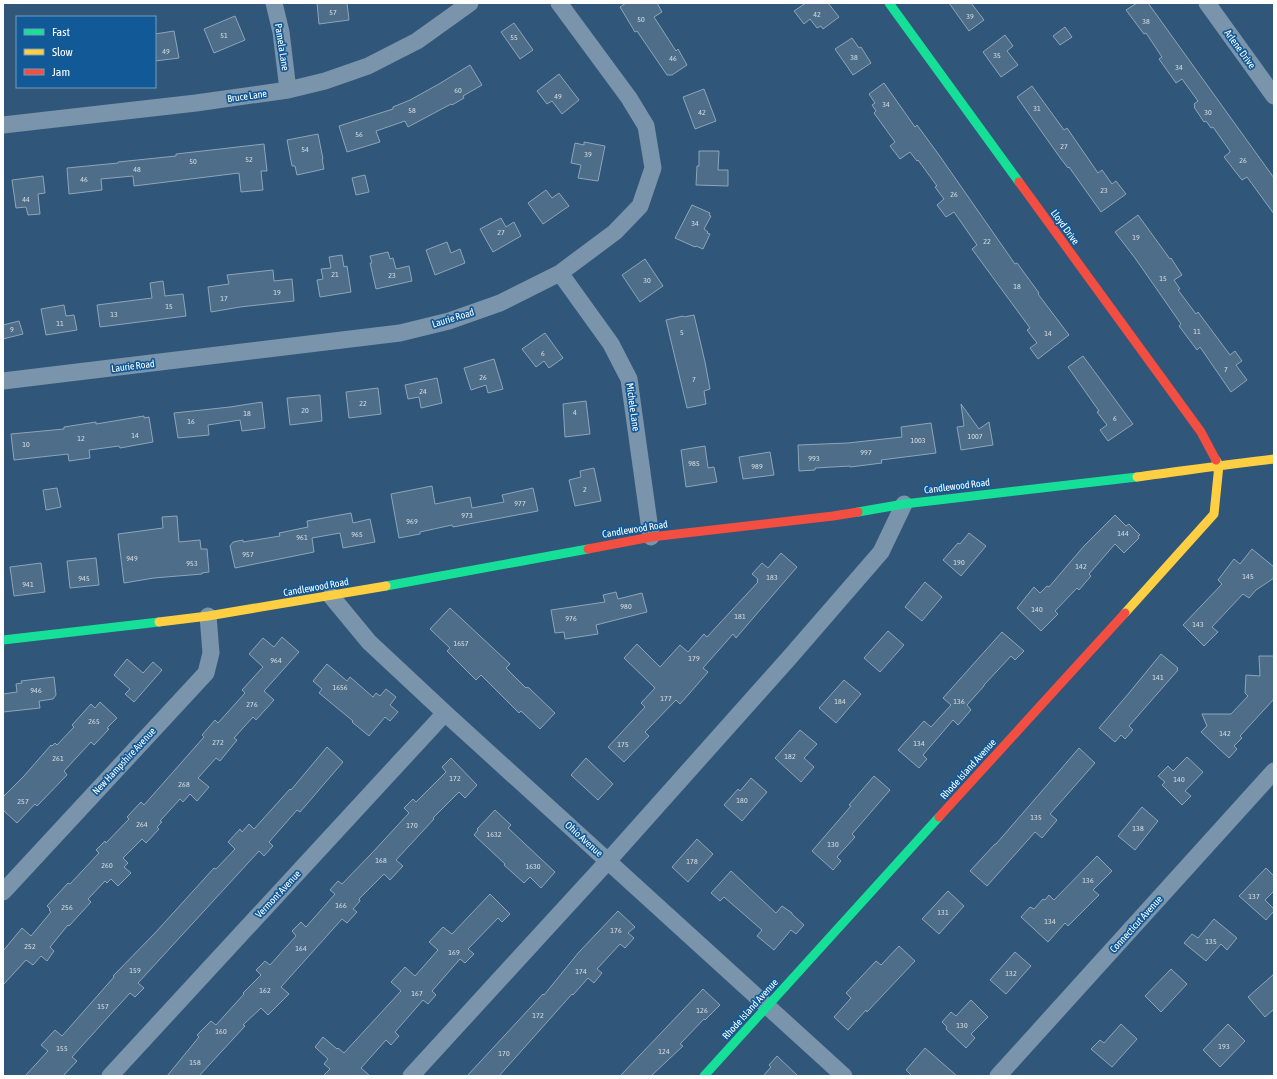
<svg xmlns="http://www.w3.org/2000/svg" width="1277" height="1079" viewBox="0 0 1277 1079" font-family="'Asap Condensed',sans-serif">
  <style>
    .building { fill: #4e6d88; stroke: #8ea5b9 }
    .lines { fill: none; stroke-linecap: round; stroke-linejoin: round }
    .street { stroke: #7a94ab; stroke-width: 17 }
    .fast { stroke: #16e098; stroke-width: 9 }
    .slow { stroke: #ffcf43; stroke-width: 9 }
    .jam { stroke: #f24e42; stroke-width: 9 }
    .labels { text-anchor: middle; dominant-baseline: central; stroke-width: 3.5; stroke-linejoin: round; paint-order: stroke }
    .number-label { font-size: 8px; fill: #d3dae1 }
    .street-label { font-size: 10px; fill: #fff; stroke: #125a97 }
  </style>
  <rect width="100%" height="100%" fill="#305779"/>
  <path class="building" d="M317 3H347L349 20 319 24Z
    M626 3H657L662 12 654 17 676 51 678 49 687 65 672 75H667L637 31 635 32 620 7Z
    M806 3H828L839 17 823 29 821 26 817 28 810 19 804 24 794 11Z
    M949 3H971L984 20 969 31Z
    M1137 3H1148L1274 178V214L1247 177 1242 180 1224 157 1230 152V151L1213 127 1211 128 1206 121 1204 122 1194 107 1195 106 1194 104 1198 101 1182 79 1176 83 1159 59 1162 57 1146 33 1144 34 1126 10Z
    M235 16 245 40 214 53 204 29Z
    M514 23 533 50 520 59 501 32Z
    M1065 27 1072 37 1060 45 1053 36Z
    M174 31 179 58 155 61V34Z
    M1005 35 1013 46 1007 51 1018 65 1001 77 983 52Z
    M852 38 859 48 861 47 871 63 853 75 835 49Z
    M470 65 482 85 463 96 464 98 452 105 451 104 408 127 405 121 376 131 380 142 347 152 339 126 393 109V107L410 100 439 84Z
    M559 74 579 100 562 114 552 101 547 104 537 91Z
    M884 83 915 127 917 125 939 155 1015 264 1017 263 1039 293 1038 294 1069 335 1038 359 1030 348 1037 343 1027 330 1030 328 972 249 977 245 954 212 946 217 937 205 944 199 935 187 937 186 918 160 917 161 910 152 900 159 890 146 895 142 874 113 876 111 872 105 875 103 869 94Z
    M1032 86 1064 130 1067 128 1098 173 1102 170 1112 184 1116 181 1126 194 1101 212 1069 167 1068 168 1061 159 1017 97Z
    M704 89 716 121 695 129 683 97Z
    M318 134 323 159H322L324 169 297 175 295 166H292L287 140Z
    M584 142 605 146 598 181 578 178 581 165 571 163 575 143 584 145Z
    M264 144 267 171H261L263 190 241 192 239 173 134 186 133 176 101 179 102 190 69 194 67 168 118 163V162L176 156V154Z
    M699 151H719L718 170H728V186L696 185 697 166H699Z
    M365 175 369 192 356 195 352 178Z
    M43 176 45 193 38 194 40 214 28 215 26 207 16 208 12 180Z
    M546 190 552 198 559 193 569 206 543 224 528 203Z
    M692 205 710 213 709 215 711 216 704 229 708 232 707 233 710 234 703 249 696 246 695 247 675 238Z
    M1138 215 1170 259 1171 258 1182 275 1174 280 1180 289 1178 290 1196 314 1198 312 1230 355 1235 351 1242 361 1236 365 1247 380 1231 392 1200 347 1197 350 1179 326 1181 324 1135 258 1115 232Z
    M501 218 506 227 514 222 521 236 493 252 480 229Z
    M447 242 451 253 460 249 465 263 435 275 426 250Z
    M388 252 390 259 393 258 396 269 409 266 412 281 376 289 370 263H372L370 256Z
    M342 255 344 267 347 266 351 292 320 297 317 280 323 279 321 269 331 268 329 257Z
    M645 259 663 286 640 302 622 275Z
    M273 270 274 281 292 279 294 301 240 307 211 312 208 287 229 284 227 275Z
    M163 281 165 296 183 294 186 316 100 327 97 305 152 298 150 283Z
    M64 305 66 316 74 315 77 330 46 335 41 309Z
    M694 315 705 362 710 389 704 391 706 404 687 408 666 320 683 316 684 317Z
    M19 321 23 334 3 339V325Z
    M545 333 563 358 549 368 544 361 536 367 522 349Z
    M1083 356 1133 424 1108 441 1100 430 1107 425 1097 412 1099 411 1068 367Z
    M494 359 503 389 488 393 486 385 471 390 464 368Z
    M437 378 442 403 421 408 419 397 408 399 405 385Z
    M378 388 381 414 349 418 346 392Z
    M320 395 322 421 290 425 287 398Z
    M586 401 590 434 565 437 563 404Z
    M262 402 265 428 242 431 240 420 208 425 209 435 178 438 174 413 230 407Z
    M961 404 979 429 989 422 993 445 961 450 957 427 964 426Z
    M144 416V418L149 417 153 442 120 448 119 446 89 450 90 458 69 461 68 454 14 460 11 434 64 429V427L96 422V424Z
    M931 423 936 453 881 460 882 463 850 467V466L815 468V470L799 471 798 445 848 443 902 437 901 427Z
    M705 446 708 468 714 467 717 482 686 487 681 450Z
    M770 452 774 475 743 479 739 457Z
    M594 468 601 501 575 506 569 480 581 477 580 471Z
    M432 486 435 504 470 497 472 508 504 502 502 495 533 488 538 511 453 527 452 525 420 532V534L399 538 391 494Z
    M57 488 61 507 46 510 43 490Z
    M351 513 353 523 370 519 375 542 343 548 340 533 312 538 314 552 235 568 230 546 233 542 243 540V542L280 536 279 533 308 527 307 521Z
    M1115 515 1126 526 1129 524 1140 535 1138 536 1139 538 1124 553 1115 544 1089 574 1091 576 1079 590 1077 588 1055 611 1058 614 1041 631 1017 608 1034 587 1040 593 1047 586 1049 587 1084 546Z
    M177 516 179 542 200 540 201 549H207L209 572 202 573V574L154 578 124 583 118 534 163 528 162 517Z
    M969 533 986 546 961 576 943 560 958 543 960 544Z
    M1252 549 1274 567V578L1256 590 1249 598 1243 594 1212 627 1218 632 1204 646 1183 625 1222 584 1218 580 1234 559 1240 564Z
    M781 553 797 567 736 638 733 634 703 668 708 672 689 694 680 704 676 700 645 732 649 736 624 762 608 747 645 707 641 703 655 688 624 658 637 644 660 667 680 645 688 652 704 634 707 637 758 582 757 581 758 579 752 574 762 563 768 568Z
    M96 558 99 585 70 588 67 561Z
    M41 563 45 592 14 596 10 567Z
    M925 582 942 597 922 621 905 607Z
    M616 592 618 599 642 593 647 612 596 625 598 634 565 639 564 632 555 633 551 610 605 602 603 595Z
    M450 608 510 664 506 668 526 688 527 687 529 688 555 713 540 729 521 711 519 713 481 675 476 680 447 651 450 648 430 629Z
    M888 631 904 645 880 672 864 658Z
    M1002 632 1024 651 1015 660 1011 656 984 685V686L967 705 971 710 958 725 953 720 923 755 927 759 919 768 898 750 924 721 931 727 951 705 943 698Z
    M282 637 299 652 264 691 274 700 256 720 253 717 234 738 237 740 220 761 216 758 198 778 209 787 197 801 190 794 183 802 180 799 160 821 162 822 157 827 159 829 146 843 142 839 123 858 128 863 124 867 131 873 118 886 111 879 107 883 105 881 88 899 91 902 69 926 68 925 50 947 54 951 47 961 41 956 33 965 26 960 3 985V951L22 928 31 936 51 912 49 910 50 909 47 906 68 883 70 884 99 853 96 850 105 841 106 843 129 819 127 817 141 802 144 805 204 737 202 735 215 720 218 723 245 693 242 690 263 667 249 654 263 638 274 647Z
    M1161 654 1178 668 1177 669 1178 670 1129 726 1133 730 1125 739 1121 735 1115 742 1099 728 1129 693Z
    M1259 656H1274V699L1240 736 1242 738 1234 746 1237 749 1229 758 1201 732 1207 726 1202 714H1231L1248 696 1245 693 1246 675 1260 676Z
    M127 659 143 673 153 662 162 670 134 702 125 694 130 689 114 675Z
    M327 664 347 681 350 677 373 697 376 693 380 696 386 689 396 697 390 705 398 712 390 721 385 717 369 736 352 722 353 721 319 693 322 689 313 681Z
    M54 677 56 695 53 699 39 701 40 708 3 712V694L17 692 16 684 22 683 21 681Z
    M844 680 861 694 836 723 819 708Z
    M100 702 117 718 107 728 109 729 94 745 91 742 64 771 67 775 37 806 35 804 17 823 3 810V797L24 776 51 745 52 746 55 743 57 745 74 727 72 725 91 704 95 708Z
    M800 730 817 744 804 758 814 767 801 782 775 758Z
    M327 747 343 762 300 812 297 810 269 842 273 846 264 856 259 851 138 983 144 988 135 997 130 993 109 1016 72 1057 77 1061 63 1076H25L48 1051 41 1045 55 1030 62 1036 114 977 113 976 155 933 214 868 216 869 235 849 228 842 240 829 242 832 249 824 254 829 290 789 291 790Z
    M1079 748 1095 763 1050 814 1057 820 1042 838 1035 832 987 886 970 871 995 844H996L1061 769Z
    M1187 757 1203 772 1185 791 1191 796 1182 805 1162 785 1165 782 1158 776 1168 766 1173 771Z
    M451 758 477 785 465 798 459 792 433 818 434 819 396 860 403 866 390 880 384 874 359 899 360 901 353 909 357 912 347 923 342 919 281 987 289 994 268 1015 261 1008 243 1025 245 1026 199 1076H167L199 1037 197 1035 211 1021 216 1025 244 994 243 993 261 975 256 970 265 961 270 965 296 936 292 931 301 922 306 927 335 894 330 890 338 881 342 884 372 853 409 813 404 808 413 799 416 802 446 772 442 767Z
    M586 758 613 784 598 800 571 775Z
    M874 776 890 790 852 834 855 837 837 857 841 861 833 870 812 851 851 806 849 805Z
    M751 778 767 792 742 821 724 805 738 789 740 791Z
    M1142 807 1158 821 1135 850 1118 836Z
    M495 810 511 825 508 828 555 872 541 888 530 877 524 883 504 865 505 864 474 835 478 830 477 829Z
    M697 839 713 854 688 882 672 867Z
    M1097 856 1112 871 1093 890 1099 895 1068 926 1065 923 1048 942 1021 917 1030 907 1034 909 1043 899 1045 900 1049 895 1054 900Z
    M1266 868 1274 876V891L1265 900 1274 909V911L1266 920 1239 896Z
    M731 871 776 913 782 906 792 913V914L804 925 796 934 791 930 774 950 757 936 762 930 724 897 720 901 711 893Z
    M948 891 964 906 939 934 922 919Z
    M490 894 510 914 502 922 498 918 468 949 474 954 465 963 460 959 432 991 436 995 428 1004 423 1000 395 1032 399 1036 391 1045 386 1040 361 1068 370 1076H323L330 1069 324 1064 328 1059 315 1047 323 1037 337 1049 338 1048 344 1053 401 991 391 982 405 967 415 976 438 950 429 942 443 927 452 934Z
    M618 911 635 927 628 933 634 938 625 948 620 944 597 969 602 973 594 983 588 978 573 995 572 994 499 1076H467L543 994 544 995 579 952Z
    M1214 919 1237 938 1227 950 1221 944 1206 961 1184 943 1192 934 1198 938Z
    M899 946 915 961 867 1012 866 1010 848 1030 834 1017 851 998 846 993 876 961 881 965Z
    M1015 952 1031 966 1006 994 990 980Z
    M1171 969 1187 984 1161 1012 1145 996Z
    M1274 974V1009L1265 1017 1248 997Z
    M703 989 720 1005 705 1020 704 1019 680 1044 683 1046 651 1076H620Z
    M971 1000 988 1017 971 1034 975 1038 966 1048 946 1029 947 1027 942 1022 951 1012 956 1016Z
    M1121 1024 1137 1039 1112 1067 1091 1049 1100 1040 1104 1043Z
    M1228 1024 1245 1041 1220 1067 1203 1050Z
    M925 1048 957 1076H912L906 1070Z
    M777 1056 798 1076H763L771 1067 769 1065Z"/>
  <g class="lines">
    <path class="street" d="M274 3 281 32 288 90
      M1207 3 1274 96
      M3 125 196 103 288 90 325 81 368 66 417 41 470 3
      M560 273 611 344 629 379 651 537
      M3 381 400 333 449 321 500 303 560 273 615 232 640 206 653 168 646 126 629 98 559 3
      M331 596 369 642 445 713 844 1076
      M3 892 206 673 211 653 208 616
      M110 1076 445 713
      M411 1076 608 861 790 657 881 552 904 504
      M998 1076 1274 771"/>
    <path class="fast" d="M889 3 1019 182
      M858 512 904 504 1137 477
      M386 586 588 549
      M3 640 159 622
      M704 1076 939 817"/>
    <path class="slow" d="M1137 477C1183 471 1228 464 1274 459
      M1125 613 1214 514 1219 465 1216 460
      M159 622 208 616 386 586"/>
    <path class="jam" d="M1019 182 1201 432 1216 460
      M588 549 651 537 833 516 858 512
      M939 817 1125 613"/>
  </g>
  <g class="labels">
    <g class="number-label">
      <text x="333" y="12">57</text>
      <text x="817" y="14">42</text>
      <text x="970" y="16">39</text>
      <text x="641" y="19">50</text>
      <text x="1146" y="21">38</text>
      <text x="224" y="35">51</text>
      <text x="514" y="37">55</text>
      <text x="166" y="51">49</text>
      <text x="997" y="55">35</text>
      <text x="854" y="57">38</text>
      <text x="673" y="58">46</text>
      <text x="1179" y="67">34</text>
      <text x="458" y="90">60</text>
      <text x="558" y="96">49</text>
      <text x="886" y="104">34</text>
      <text x="1037" y="108">31</text>
      <text x="412" y="110">58</text>
      <text x="702" y="112">42</text>
      <text x="1208" y="112">30</text>
      <text x="359" y="134">56</text>
      <text x="1064" y="146">27</text>
      <text x="305" y="149">54</text>
      <text x="588" y="154">39</text>
      <text x="249" y="159">52</text>
      <text x="1243" y="160">26</text>
      <text x="193" y="161">50</text>
      <text x="137" y="169">48</text>
      <text x="84" y="179">46</text>
      <text x="1104" y="190">23</text>
      <text x="954" y="194">26</text>
      <text x="26" y="199">44</text>
      <text x="695" y="223">34</text>
      <text x="501" y="232">27</text>
      <text x="1136" y="237">19</text>
      <text x="987" y="241">22</text>
      <text x="335" y="274">21</text>
      <text x="392" y="275">23</text>
      <text x="1163" y="278">15</text>
      <text x="647" y="280">30</text>
      <text x="1017" y="286">18</text>
      <text x="277" y="292">19</text>
      <text x="224" y="298">17</text>
      <text x="169" y="306">15</text>
      <text x="114" y="314">13</text>
      <text x="60" y="323">11</text>
      <text x="12" y="329">9</text>
      <text x="1197" y="331">11</text>
      <text x="682" y="332">5</text>
      <text x="1048" y="333">14</text>
      <text x="543" y="353">6</text>
      <text x="1226" y="369">7</text>
      <text x="483" y="377">26</text>
      <text x="694" y="379">7</text>
      <text x="423" y="391">24</text>
      <text x="363" y="403">22</text>
      <text x="305" y="410">20</text>
      <text x="575" y="412">4</text>
      <text x="247" y="413">18</text>
      <text x="1115" y="418">6</text>
      <text x="191" y="421">16</text>
      <text x="135" y="435">14</text>
      <text x="975" y="436">1007</text>
      <text x="81" y="438">12</text>
      <text x="918" y="440">1003</text>
      <text x="26" y="444">10</text>
      <text x="866" y="452">997</text>
      <text x="814" y="458">993</text>
      <text x="694" y="463">985</text>
      <text x="757" y="466">989</text>
      <text x="585" y="489">2</text>
      <text x="520" y="503">977</text>
      <text x="467" y="515">973</text>
      <text x="412" y="521">969</text>
      <text x="1123" y="533">144</text>
      <text x="357" y="534">965</text>
      <text x="302" y="537">961</text>
      <text x="248" y="554">957</text>
      <text x="132" y="558">949</text>
      <text x="959" y="562">190</text>
      <text x="192" y="563">953</text>
      <text x="1081" y="566">142</text>
      <text x="1248" y="576">145</text>
      <text x="772" y="577">183</text>
      <text x="84" y="578">945</text>
      <text x="28" y="584">941</text>
      <text x="626" y="606">980</text>
      <text x="1037" y="609">140</text>
      <text x="740" y="616">181</text>
      <text x="571" y="618">976</text>
      <text x="1198" y="624">143</text>
      <text x="461" y="643">1657</text>
      <text x="694" y="658">179</text>
      <text x="276" y="660">964</text>
      <text x="1158" y="677">141</text>
      <text x="340" y="687">1656</text>
      <text x="36" y="690">946</text>
      <text x="666" y="698">177</text>
      <text x="840" y="701">184</text>
      <text x="959" y="701">136</text>
      <text x="252" y="704">276</text>
      <text x="94" y="721">265</text>
      <text x="1225" y="733">142</text>
      <text x="218" y="742">272</text>
      <text x="919" y="743">134</text>
      <text x="623" y="744">175</text>
      <text x="790" y="756">182</text>
      <text x="58" y="758">261</text>
      <text x="455" y="778">172</text>
      <text x="1179" y="779">140</text>
      <text x="184" y="784">268</text>
      <text x="742" y="800">180</text>
      <text x="23" y="801">257</text>
      <text x="1036" y="817">135</text>
      <text x="142" y="824">264</text>
      <text x="412" y="825">170</text>
      <text x="1138" y="828">138</text>
      <text x="494" y="834">1632</text>
      <text x="833" y="844">130</text>
      <text x="381" y="860">168</text>
      <text x="692" y="861">178</text>
      <text x="107" y="865">260</text>
      <text x="533" y="866">1630</text>
      <text x="1088" y="880">136</text>
      <text x="1254" y="896">137</text>
      <text x="341" y="905">166</text>
      <text x="67" y="907">256</text>
      <text x="943" y="912">131</text>
      <text x="1050" y="921">134</text>
      <text x="616" y="930">176</text>
      <text x="1211" y="941">135</text>
      <text x="30" y="946">252</text>
      <text x="301" y="948">164</text>
      <text x="454" y="952">169</text>
      <text x="135" y="970">159</text>
      <text x="581" y="971">174</text>
      <text x="1011" y="973">132</text>
      <text x="265" y="990">162</text>
      <text x="417" y="993">167</text>
      <text x="103" y="1006">157</text>
      <text x="702" y="1010">126</text>
      <text x="538" y="1015">172</text>
      <text x="962" y="1025">130</text>
      <text x="221" y="1031">160</text>
      <text x="1224" y="1046">193</text>
      <text x="62" y="1048">155</text>
      <text x="664" y="1051">124</text>
      <text x="504" y="1053">170</text>
      <text x="195" y="1062">158</text>
    </g>
    <g class="street-label">
      <text transform="translate(282 47) rotate(81)">Pamela Lane</text>
      <text transform="translate(1240 49) rotate(54)">Arlene Drive</text>
      <text transform="translate(247 96) rotate(-8)">Bruce Lane</text>
      <text transform="translate(1065 227) rotate(54)">Lloyd Drive</text>
      <text transform="translate(453 318) rotate(-17)">Laurie Road</text>
      <text transform="translate(133 366) rotate(-7)">Laurie Road</text>
      <text transform="translate(633 407) rotate(82)">Michele Lane</text>
      <text transform="translate(957 486) rotate(-7)">Candlewood Road</text>
      <text transform="translate(635 529) rotate(-9)">Candlewood Road</text>
      <text transform="translate(316 587) rotate(-10)">Candlewood Road</text>
      <text transform="translate(124 761) rotate(-47)">New Hampshire Avenue</text>
      <text transform="translate(968 769) rotate(-48)">Rhode Island Avenue</text>
      <text transform="translate(584 839) rotate(42)">Ohio Avenue</text>
      <text transform="translate(278 894) rotate(-47)">Vermont Avenue</text>
      <text transform="translate(1136 924) rotate(-48)">Connecticut Avenue</text>
      <text transform="translate(750 1009) rotate(-48)">Rhode Island Avenue</text>
    </g>
  </g>
  <rect width="1277" height="1079" fill="none" stroke="#ffffff" stroke-width="8"/>
  <rect x="16" y="16" width="140" height="72" fill="#125a97" stroke="#719cc1"/>
  <rect x="24" y="29" width="20" height="6" fill="#16e098" stroke="#719cc1"/>
  <text x="52" y="36" font-size="12" fill="#ffffff">Fast</text>
  <rect x="24" y="49" width="20" height="6" fill="#ffcf43" stroke="#719cc1"/>
  <text x="52" y="56" font-size="12" fill="#ffffff">Slow</text>
  <rect x="24" y="69" width="20" height="6" fill="#f24e42" stroke="#719cc1"/>
  <text x="52" y="76" font-size="12" fill="#ffffff">Jam</text>
</svg>
